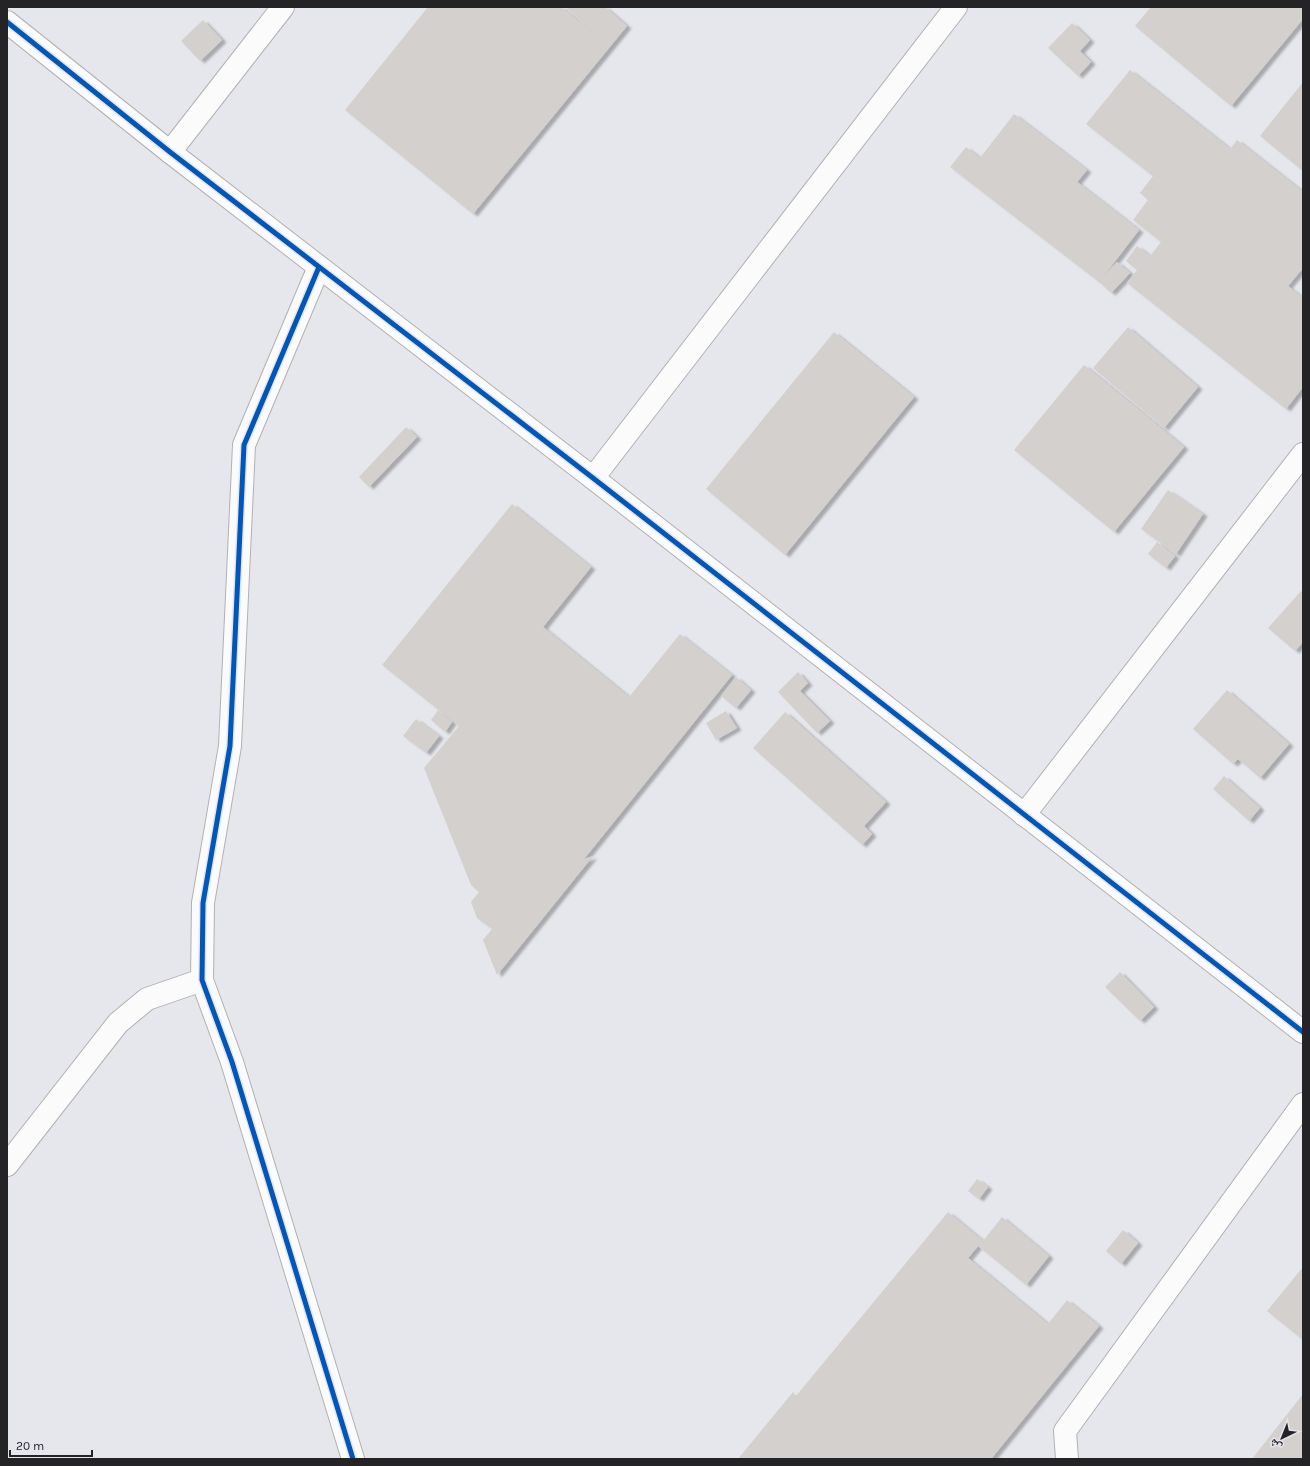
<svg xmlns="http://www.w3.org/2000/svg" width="1310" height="1466" viewBox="0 0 1310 1466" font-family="Karla,'Noto Naskh Arabic',sans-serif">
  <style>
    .building { fill: #d3d0ce; filter: url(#shadow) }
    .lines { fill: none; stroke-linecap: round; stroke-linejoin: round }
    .street-casing { stroke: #b1b1b5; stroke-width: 24 }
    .secondary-casing { stroke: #b1b1b5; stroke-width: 24 }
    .street { stroke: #fbfbfc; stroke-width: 22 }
    .secondary { stroke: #fbfbfc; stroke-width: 22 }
    .cycleway-casing { stroke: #e4e5ee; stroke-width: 8 }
    .cycleway { stroke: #0057b8; stroke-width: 5 }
  </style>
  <defs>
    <filter id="shadow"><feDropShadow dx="4.5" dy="2.5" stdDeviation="1" flood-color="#0004"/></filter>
  </defs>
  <rect width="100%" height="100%" fill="#e6e7ec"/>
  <path class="building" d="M428 7H561L599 38 565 7H605L627 26 473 214 345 110Z
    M1151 7H1303V19L1231 106 1135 26Z
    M203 20 222 40 200 61 181 41Z
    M1072 23 1090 40 1080 51 1091 62 1078 76 1048 48Z
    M1130 70 1230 149 1237 140 1303 192V268L1288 286 1303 298V387L1286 409 1127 283 1137 270 1126 261 1137 246 1150 256 1161 242 1133 220 1148 200 1140 193 1153 176 1086 124Z
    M1303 82V171L1260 136Z
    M1014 114 1087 170 1077 182 1139 230 1103 277 1117 262 1130 273 1111 293 1099 282 950 167 966 147 980 158Z
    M1128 327 1198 387 1164 428 1093 368Z
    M834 332 914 397 785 555 706 489Z
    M1084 365 1184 447 1114 532 1014 450Z
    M406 427 417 437 369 487 359 477Z
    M1168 490 1203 514 1176 554 1141 529Z
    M512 504 591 567 543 627 629 697 680 634 732 675 584 859 593 856 497 975 483 940 492 929 477 918 471 902 479 892 471 885 424 768 459 726 382 665Z
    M1157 542 1175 556 1166 568 1148 554Z
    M1301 591 1303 593V642L1295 651 1268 628Z
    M798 672 808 683 800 691 830 721 817 733 778 692Z
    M736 677 751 690 736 708 721 696Z
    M1227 690 1289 744 1260 778 1238 759 1233 764 1193 729Z
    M438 710 452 722 445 732 431 720Z
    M726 711 737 728 716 740 706 723Z
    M785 712 886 802 864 826 872 834 862 845 753 748Z
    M416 719 439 736 426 753 403 736Z
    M1224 776 1260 808 1249 821 1213 789Z
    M1120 972 1154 1007 1140 1021 1105 987Z
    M977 1179 988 1187 979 1199 968 1191Z
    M948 1212 983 1241 1002 1217 1049 1256 1026 1285 978 1246 968 1258 1048 1324 1067 1300 1099 1326 991 1459H738L793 1392 796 1396Z
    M1123 1230 1138 1243 1121 1264 1106 1251Z
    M1303 1267V1340L1267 1311Z
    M1303 1394V1459H1252Z"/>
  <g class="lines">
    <defs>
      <path id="street" d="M170 152 283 7
        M319 267 244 445 230 746 203 903 202 980 232 1062 353 1459
        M593 478 956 7
        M1024 815 1303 454
        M7 1165 118 1023 147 999 202 980
        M1067 1459 1065 1431 1303 1104"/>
      <path id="secondary" d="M7 22 170 152 593 478 1303 1032"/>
    </defs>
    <use href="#street" class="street-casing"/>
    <use href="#secondary" class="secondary-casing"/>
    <use href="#street" class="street"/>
    <use href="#secondary" class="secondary"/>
    <defs>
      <path id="cycleway" d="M7 22 170 152 593 478 1303 1032
        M319 267 244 445 230 746 203 903 202 980 232 1062 353 1459"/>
    </defs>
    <use href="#cycleway" class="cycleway-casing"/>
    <use href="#cycleway" class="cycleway"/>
  </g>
  <rect width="1310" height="1466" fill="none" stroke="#242427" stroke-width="16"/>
  <g transform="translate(1282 1438) rotate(223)" stroke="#e4e5ee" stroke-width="3" paint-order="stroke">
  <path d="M0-3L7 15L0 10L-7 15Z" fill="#242427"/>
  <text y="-6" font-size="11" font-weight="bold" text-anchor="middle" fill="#242427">ش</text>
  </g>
  <path d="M10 1450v6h82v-6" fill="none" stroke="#242427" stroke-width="2"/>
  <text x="16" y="1450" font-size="12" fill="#242427" stroke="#e4e5ee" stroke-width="3" paint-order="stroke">20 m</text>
</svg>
